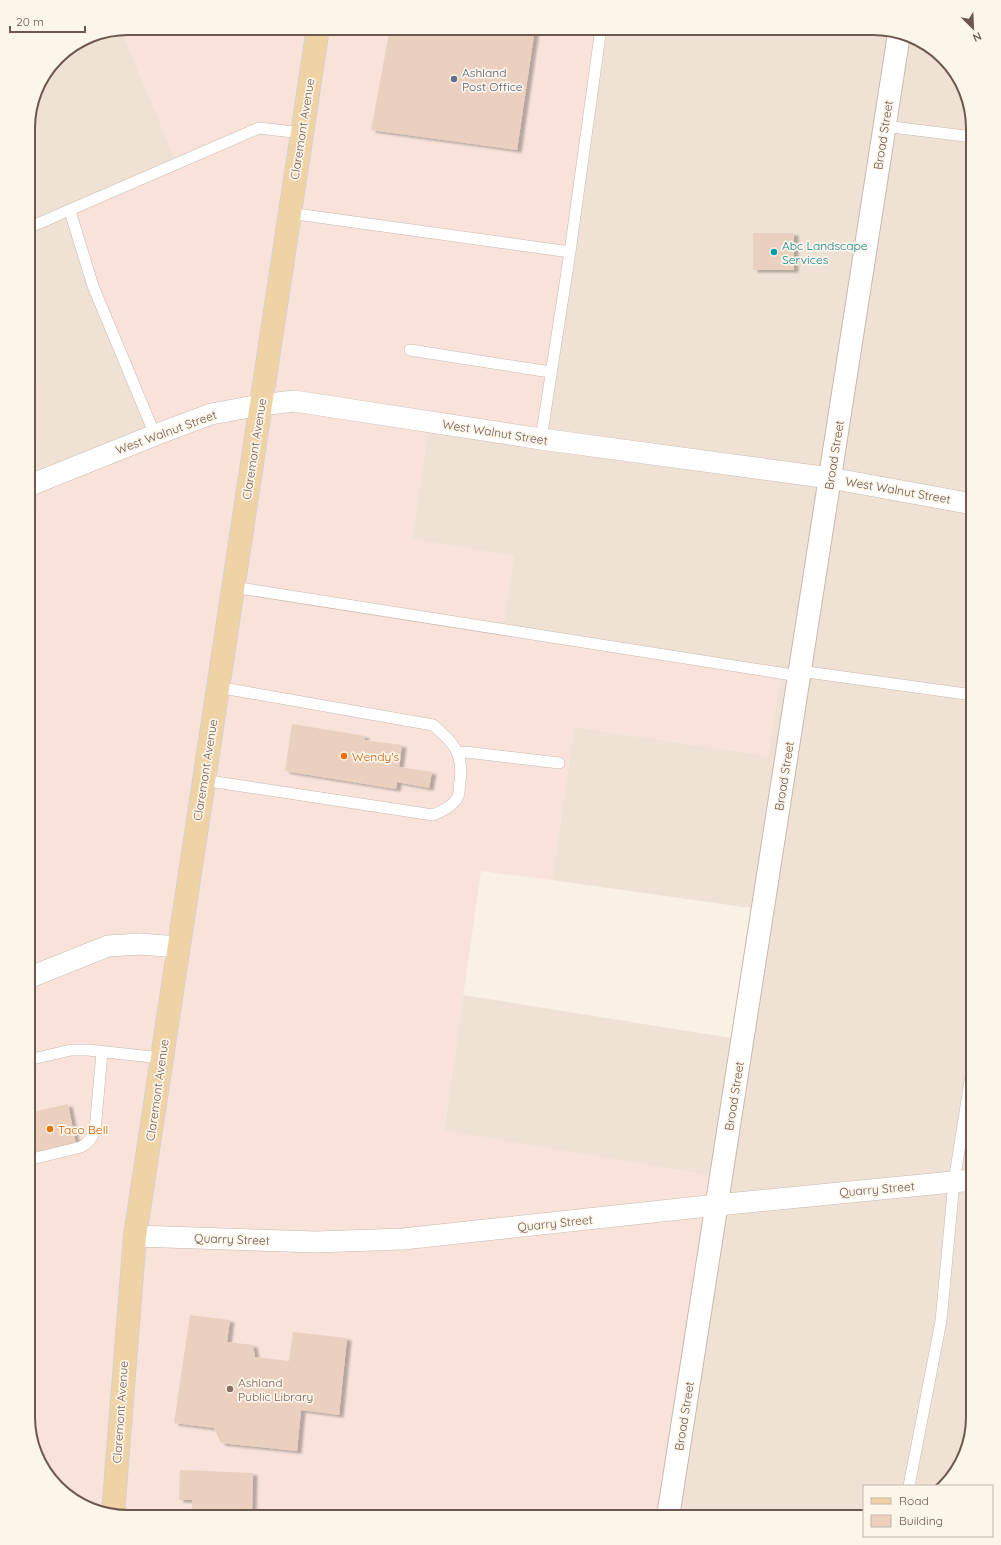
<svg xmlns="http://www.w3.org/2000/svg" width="1001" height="1545" viewBox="0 0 1001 1545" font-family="Quicksand,sans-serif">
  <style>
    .residential { fill: #efe2d4 }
    .commercial { fill: #f8e2d9 }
    .building { fill: #ebd0c0; filter: url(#shadow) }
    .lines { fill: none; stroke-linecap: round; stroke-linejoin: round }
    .service-casing { stroke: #c8b8ac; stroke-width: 12 }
    .minor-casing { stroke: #c8b8ac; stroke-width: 22 }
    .tertiary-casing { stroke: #c8b8ac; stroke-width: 24 }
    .primary-casing { stroke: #d6d0cd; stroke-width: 24 }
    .service { stroke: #fff; stroke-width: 11 }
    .minor { stroke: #fff; stroke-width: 21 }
    .tertiary { stroke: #fff; stroke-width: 22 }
    .primary { stroke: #efd3a5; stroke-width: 22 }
    .service-dot { fill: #5c6f8a; stroke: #fcf5ea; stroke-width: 1.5 }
    .culture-dot { fill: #0f9aa8; stroke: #fcf5ea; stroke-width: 1.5 }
    .food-dot { fill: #e8710a; stroke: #fcf5ea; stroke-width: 1.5 }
    .education-dot { fill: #8d6e63; stroke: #fcf5ea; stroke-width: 1.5 }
    .labels { text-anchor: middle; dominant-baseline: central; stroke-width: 3.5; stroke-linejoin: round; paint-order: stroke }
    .service-label { font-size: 12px; fill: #4e5e75; stroke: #fcf5ea; text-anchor: start }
    .street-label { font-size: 12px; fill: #6e584d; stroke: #fcf5ea }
    .culture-label { font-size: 12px; fill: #0d838f; stroke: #fcf5ea; text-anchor: start }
    .food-label { font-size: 12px; fill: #c56008; stroke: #fcf5ea; text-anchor: start }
    .education-label { font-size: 12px; fill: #785e54; stroke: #fcf5ea; text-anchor: start }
    .rim { fill: none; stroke: #6e584d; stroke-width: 2 }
  </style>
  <defs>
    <filter id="shadow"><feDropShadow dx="4.5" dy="2.5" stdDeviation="1" flood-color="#0004"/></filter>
  </defs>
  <rect width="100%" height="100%" fill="#f9f1e4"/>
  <path class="residential" d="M607 28H879L923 42 960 78 973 128V1417L959 1467 941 1486H864V1517H672L719 1177 444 1131 463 995 731 1038 751 908 552 880 574 727 769 756 502 634 412 539 428 430 545 448Z
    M121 29 176 161 154 438 28 491V122L36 90 57 57 90 36Z"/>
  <path class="commercial" d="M128 28H607L545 448 428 430 412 539 514 556 502 634 781 675 769 756 574 727 552 880 481 871 444 1130 719 1177 672 1517H122L73 1500 41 1467 28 1417V491L154 438 61 209 176 161 121 29Z"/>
  <path class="building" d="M390 28H535L517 150 371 130Z
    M753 233H794V270H753Z
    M292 724 365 736 364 740 402 745 399 767 432 772 429 788 397 782 396 789 285 771Z
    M68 1104 76 1144 28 1155V1113Z
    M190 1315 230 1320 227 1342 253 1345 255 1357 289 1361 293 1332 347 1338 339 1415 301 1410 297 1451 221 1443 214 1428 174 1423Z
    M180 1470 253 1473 252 1512 270 1513V1517H192V1500H179Z"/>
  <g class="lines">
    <defs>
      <path id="service" d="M884 126 973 137
        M70 211 93 286 155 435
        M289 213 570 252
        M28 228 259 128 302 133
        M410 350 550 372
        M541 439 570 252 601 28
        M233 587 799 676
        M800 671 973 695
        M458 753 466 752 559 763
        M203 780 433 815C442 811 454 806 458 796 460 792 459 785 460 781 464 753 453 742 433 725L217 687
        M28 1060 71 1050H88L161 1058
        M28 1160 81 1147C88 1143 92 1139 95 1131L102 1052
        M909 1486 941 1321 954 1182 973 1062"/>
      <path id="minor" d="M28 486 155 435 211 414 261 405 294 401 541 439 830 478 973 504
        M28 978 108 946 140 944 178 947
        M135 1236 315 1242 403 1239 717 1205 973 1180"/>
      <path id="tertiary" d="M668 1517 899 34"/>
      <path id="primary" d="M113 1514 135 1236 318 28"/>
    </defs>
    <use href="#service" class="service-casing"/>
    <use href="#minor" class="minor-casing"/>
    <use href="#tertiary" class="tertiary-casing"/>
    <use href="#primary" class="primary-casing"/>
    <use href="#service" class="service"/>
    <use href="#minor" class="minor"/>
    <use href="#tertiary" class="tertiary"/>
    <use href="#primary" class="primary"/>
  </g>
  <circle class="service-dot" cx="454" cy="79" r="4"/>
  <circle class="culture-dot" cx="774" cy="252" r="4"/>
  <g class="food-dot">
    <circle cx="344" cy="756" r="4"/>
    <circle cx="50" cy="1129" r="4"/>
  </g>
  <circle class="education-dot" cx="230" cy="1389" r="4"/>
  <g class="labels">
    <g class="service-label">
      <text x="462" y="72">Ashland<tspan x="462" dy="14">Post Office</tspan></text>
    </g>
    <g class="street-label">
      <text transform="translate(302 129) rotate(-81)">Claremont Avenue</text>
      <text transform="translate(883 135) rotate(-81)">Broad Street</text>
      <text transform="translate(166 432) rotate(-20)">West Walnut Street</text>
      <text transform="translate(495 432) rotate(9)">West Walnut Street</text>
      <text transform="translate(254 449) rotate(-81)">Claremont Avenue</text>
      <text transform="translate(834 455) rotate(-81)">Broad Street</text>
      <text transform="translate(898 490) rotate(10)">West Walnut Street</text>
      <text transform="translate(205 770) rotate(-81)">Claremont Avenue</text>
      <text transform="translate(784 776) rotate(-81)">Broad Street</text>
      <text transform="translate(157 1090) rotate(-82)">Claremont Avenue</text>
      <text transform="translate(734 1096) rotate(-81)">Broad Street</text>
      <text transform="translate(877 1189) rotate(-5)">Quarry Street</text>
      <text transform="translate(555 1223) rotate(-6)">Quarry Street</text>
      <text transform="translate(232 1239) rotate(2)">Quarry Street</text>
      <text transform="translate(120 1412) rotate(-86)">Claremont Avenue</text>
      <text transform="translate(684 1416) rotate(-81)">Broad Street</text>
    </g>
    <g class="culture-label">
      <text x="782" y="245">Abc Landscape<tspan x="782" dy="14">Services</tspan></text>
    </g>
    <g class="food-label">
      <text x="352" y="756">Wendy's</text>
      <text x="58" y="1129">Taco Bell</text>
    </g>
    <g class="education-label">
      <text x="238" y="1382">Ashland<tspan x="238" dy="14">Public Library</tspan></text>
    </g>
  </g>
  <path d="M0 0H1001V1545H0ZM128 35H873A93 93 0 0 1 966 128V1417A93 93 0 0 1 873 1510H128A93 93 0 0 1 35 1417V128A93 93 0 0 1 128 35Z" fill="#fcf5ea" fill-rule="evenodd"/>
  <path class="rim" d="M128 35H873A93 93 0 0 1 966 128V1417A93 93 0 0 1 873 1510H128A93 93 0 0 1 35 1417V128A93 93 0 0 1 128 35Z"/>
  <rect x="863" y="1485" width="130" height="52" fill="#fcf5ea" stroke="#c3b6ab"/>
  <rect x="871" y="1498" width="20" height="6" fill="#efd3a5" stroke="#c3b6ab"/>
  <text x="899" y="1505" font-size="12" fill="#6e584d">Road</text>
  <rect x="871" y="1515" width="20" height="12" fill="#ebd0c0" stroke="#c3b6ab"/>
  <text x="899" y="1525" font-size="12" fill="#6e584d">Building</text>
  <g transform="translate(973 28) rotate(156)" stroke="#fcf5ea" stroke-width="3" paint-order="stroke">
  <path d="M0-3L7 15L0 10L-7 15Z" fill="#6e584d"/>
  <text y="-6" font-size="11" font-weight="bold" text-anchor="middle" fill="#6e584d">N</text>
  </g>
  <path d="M10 26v6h75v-6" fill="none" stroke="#6e584d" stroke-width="2"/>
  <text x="16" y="26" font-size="12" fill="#6e584d" stroke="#fcf5ea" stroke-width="3" paint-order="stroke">20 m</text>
</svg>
